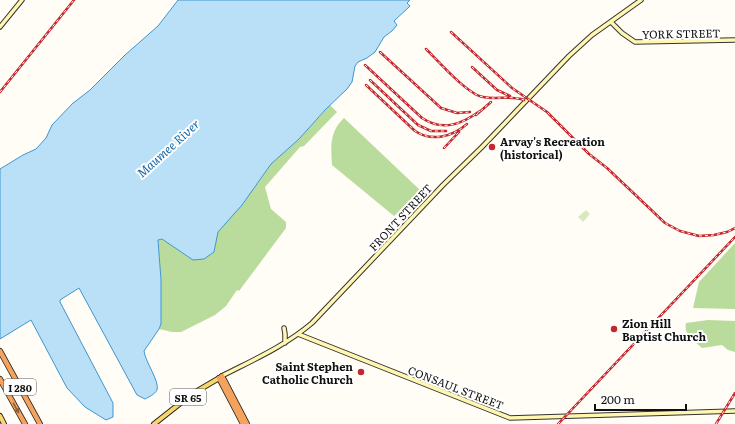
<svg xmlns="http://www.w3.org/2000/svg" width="735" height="424" viewBox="0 0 735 424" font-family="Literata,serif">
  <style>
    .green { fill: #d5ebbd }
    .forest { fill: #b9dc9c }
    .water { fill: #b9e0f7; stroke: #3f96cf }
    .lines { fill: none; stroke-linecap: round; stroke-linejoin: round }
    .secondary-casing { stroke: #333; stroke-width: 5.5 }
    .primary-casing { stroke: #222; stroke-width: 6 }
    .highway-casing { stroke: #222; stroke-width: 6 }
    .secondary { stroke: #fff6b0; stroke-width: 3.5 }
    .primary { stroke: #f9d66b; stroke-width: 4 }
    .highway { stroke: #f5a25d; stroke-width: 4.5 }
    .rail-casing { stroke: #c4262e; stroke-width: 2.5 }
    .rail { stroke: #fff; stroke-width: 1; stroke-dasharray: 3; stroke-linecap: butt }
    .oneway { fill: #8e613b }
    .poi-dot { fill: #c4262e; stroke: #fff; stroke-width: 1.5 }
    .labels { text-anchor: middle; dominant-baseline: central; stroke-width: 4; stroke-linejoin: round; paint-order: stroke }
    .shield { fill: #fff; stroke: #585858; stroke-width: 1 }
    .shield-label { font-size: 10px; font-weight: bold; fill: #111 }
    .street-label { font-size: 11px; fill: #111; stroke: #fff }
    .poi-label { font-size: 11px; font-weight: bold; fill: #111; stroke: #fff; text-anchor: start }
    .water-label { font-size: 12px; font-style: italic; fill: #1768a6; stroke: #fff }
  </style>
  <rect width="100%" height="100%" fill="#fffdf5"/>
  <path class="green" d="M586 210 590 214 583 222 578 217Z"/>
  <path class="forest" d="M330 105 337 112 304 146 300 147 265 187 271 209 286 222V228L239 291 237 290 226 306 215 315 181 332H172L159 329 161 317V280L158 240 162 239 193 260 214 252C217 243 215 235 221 227L258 183 271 164 299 139Z
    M344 118 421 191 394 216 332 165C331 147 329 132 344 118Z
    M735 243V309L693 308 699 282Z
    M708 320 735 321V352L728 350 722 345 702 348C695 341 683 334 686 323Z"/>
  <path class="water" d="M178 0H410L407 3 410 6 394 21 397 25 392 31 384 37 375 52 367 58 358 62 355 66 352 82 347 89 326 109 299 139 271 164 242 205 218 232 214 252 204 259 193 260 162 239 158 240 161 280V324L159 329 144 351C145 361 160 382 157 390 155 394 149 397 145 399L137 395 79 288 60 300V302L113 403V417L106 420 85 407 67 388 31 320 0 339V169L23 155 36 149 46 138 52 125 72 104 90 90 125 55 158 26Z"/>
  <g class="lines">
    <defs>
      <path id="secondary" d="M611 22 622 33 635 42 735 40
        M0 27 22 0
        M284 328 285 334V343
        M298 334 510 418 735 411
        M222 376C253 360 285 346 312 323L443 185 482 147 569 56 592 35 641 0"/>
      <path id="primary" d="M0 416 4 424
        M154 424 192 394 221 377"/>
      <path id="highway" d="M0 351 40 424
        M222 376 247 424
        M219 378 243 424
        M0 379 25 424"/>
    </defs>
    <use href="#secondary" class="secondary-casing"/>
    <use href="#primary" class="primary-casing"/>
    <use href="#highway" class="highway-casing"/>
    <use href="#secondary" class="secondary"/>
    <use href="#primary" class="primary"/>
    <use href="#highway" class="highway"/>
    <defs>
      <path id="rail" d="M451 32 512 88 547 112 589 154 607 168 665 223 680 231 699 236 714 235 727 232 735 228
        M426 49C438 61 468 95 483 97 497 100 510 95 524 100
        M380 52 441 108 457 113 470 112
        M365 65 422 118C443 132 462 124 480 111
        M472 67 497 90 510 96
        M370 80 418 125 431 131H446
        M366 85 415 131C432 142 452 137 467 124
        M0 92 74 0
        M476 115 491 102
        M444 148 459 132
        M558 424 735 237
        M716 424 735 393"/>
    </defs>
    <use href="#rail" class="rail-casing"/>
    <use href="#rail" class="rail"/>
  </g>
  <defs><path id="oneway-solid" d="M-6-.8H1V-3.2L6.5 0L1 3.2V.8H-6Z"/></defs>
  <use class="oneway" href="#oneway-solid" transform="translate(16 408) rotate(61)"/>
  <g class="poi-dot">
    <circle cx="492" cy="147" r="4"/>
    <circle cx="614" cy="329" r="4"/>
    <circle cx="361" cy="372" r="4"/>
  </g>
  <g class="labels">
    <g class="shield">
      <rect x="4" y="379" width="32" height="16" rx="3"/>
      <rect x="170" y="389" width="36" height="16" rx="3"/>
    </g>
    <g class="shield-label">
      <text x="20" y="387">I 280</text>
      <text x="188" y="397">SR 65</text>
    </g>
    <g class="street-label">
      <text transform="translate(681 33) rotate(-1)">YORK STREET</text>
      <text transform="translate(400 217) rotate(-47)">FRONT STREET</text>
      <text transform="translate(456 387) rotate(21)">CONSAUL STREET</text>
    </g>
    <g class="poi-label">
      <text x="500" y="141">Arvay's Recreation<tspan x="500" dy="13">(historical)</tspan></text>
      <text x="622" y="323">Zion Hill<tspan x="622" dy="13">Baptist Church</tspan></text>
      <text x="353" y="366" text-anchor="end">Saint Stephen<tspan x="353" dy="13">Catholic Church</tspan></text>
    </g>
    <g class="water-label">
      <text transform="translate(168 148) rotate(-42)">Maumee River</text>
    </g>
  </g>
  <path d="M595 404v6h91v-6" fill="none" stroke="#111111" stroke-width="2"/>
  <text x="601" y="404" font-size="12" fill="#111111" stroke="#ffffff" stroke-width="3" paint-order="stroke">200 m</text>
</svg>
